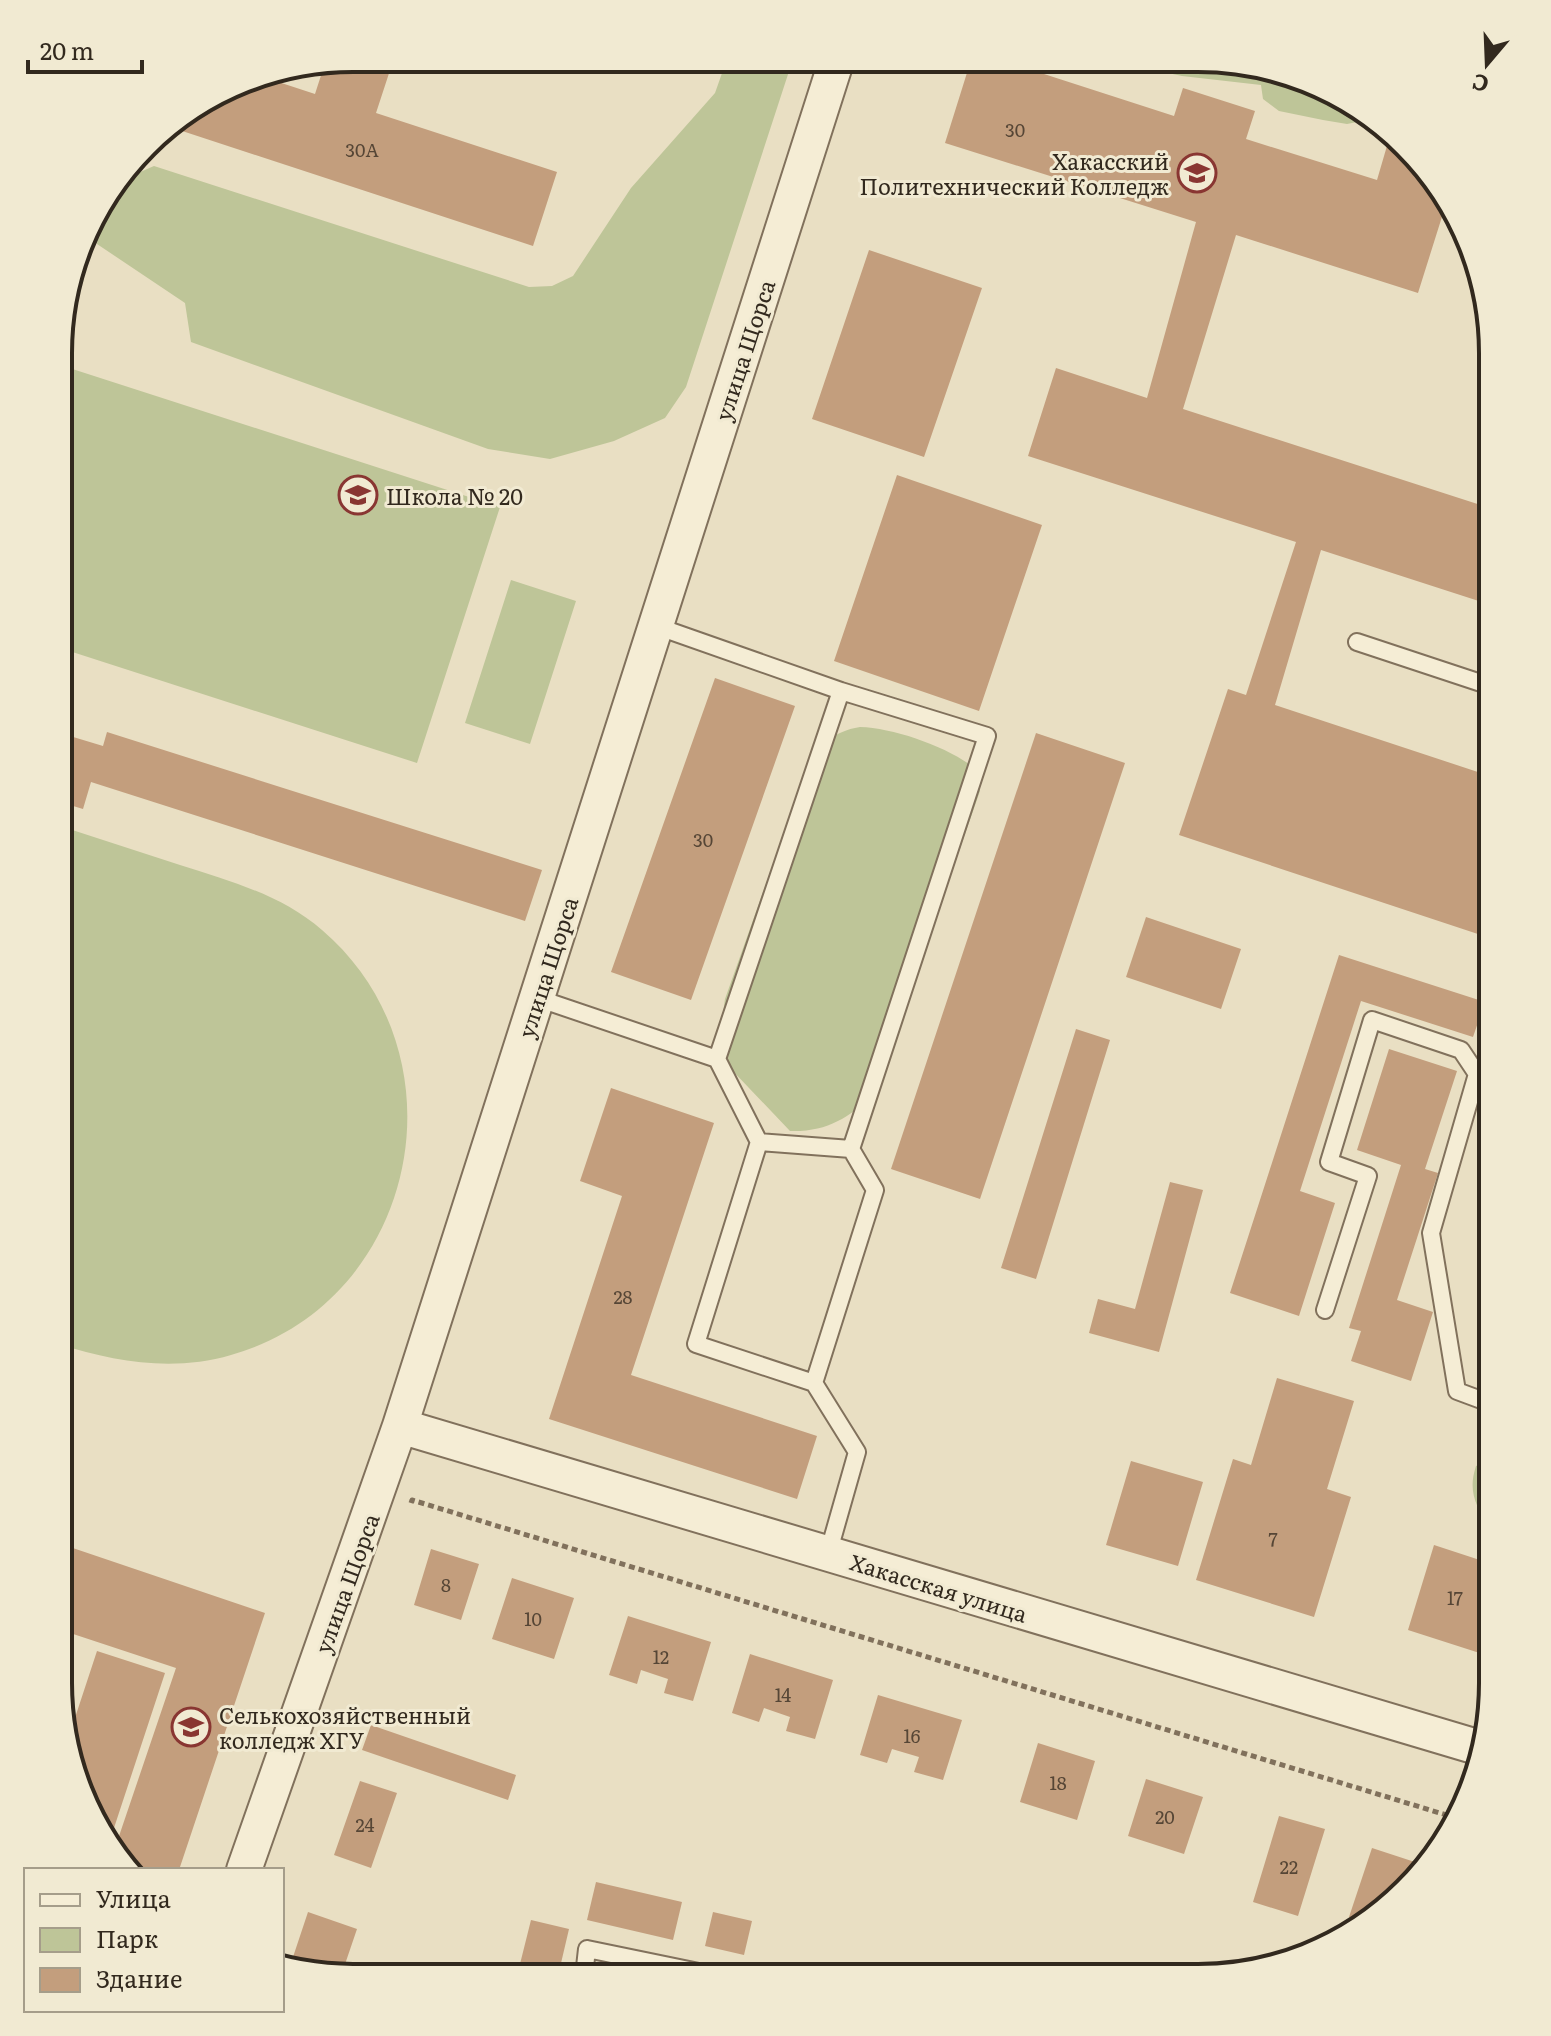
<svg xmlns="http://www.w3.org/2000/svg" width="1551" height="2036" viewBox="0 0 1551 2036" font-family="Literata,serif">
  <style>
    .green { fill: #bec598 }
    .building { fill: #c39e7d }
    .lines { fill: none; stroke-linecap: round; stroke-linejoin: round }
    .service-casing { stroke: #81715c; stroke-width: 20 }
    .minor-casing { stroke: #81715c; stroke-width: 38 }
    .path { stroke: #81715c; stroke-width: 5; stroke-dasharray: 6 4; stroke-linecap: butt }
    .service { stroke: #f5edd5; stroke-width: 16 }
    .minor { stroke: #f5edd5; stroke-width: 34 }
    .labels { text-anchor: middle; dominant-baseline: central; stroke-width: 6; stroke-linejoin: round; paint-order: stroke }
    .number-label { font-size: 18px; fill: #564636 }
    .poi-label { font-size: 22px; fill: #32291e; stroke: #f1ead2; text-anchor: start }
    .street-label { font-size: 22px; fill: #32291e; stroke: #f1ead2 }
    .rim { fill: none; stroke: #32291e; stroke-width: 4 }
  </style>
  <rect width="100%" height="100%" fill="#e9dfc3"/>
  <path class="green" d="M727 59H793L686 387 665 418 614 441 550 459 488 449 191 342 185 303 97 244 102 202C115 181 132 176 154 166L529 287 552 286 573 276 631 188 715 93Z
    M1120 60 1237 61 1362 108 1372 119 1347 124 1323 120 1279 111 1263 99 1261 85 1182 76 1154 70 1144 63 1129 65Z
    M60 365 500 507 417 763 60 648Z
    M511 580 576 601 530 744 465 723Z
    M860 727C895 728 951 748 977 770L980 791 874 1095C847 1118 828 1132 790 1131L729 1067 720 1034 725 999 807 768C824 745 830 732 860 727Z
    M60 826C100 839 140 852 180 865 230 881 282 895 322 930 469 1056 418 1302 231 1355 173 1372 115 1362 59 1344Z
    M1492 1459V1531C1477 1508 1467 1493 1476 1466Z"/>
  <path class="building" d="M353 58H394L376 113 557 172 533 246 167 126 257 75 315 94 325 63Z
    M971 60H1048L1044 74 1174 116 1183 88 1255 111 1246 139 1377 180 1389 139 1446 204 1418 293 1236 235 1183 409 1493 509V590L1488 604 1321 550 1275 705 1493 777V939L1179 835 1228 689 1246 695 1296 542 1028 456 1056 368 1147 398 1196 222 945 143Z
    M869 250 982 288 924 457 812 419Z
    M897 475 1042 525 979 711 834 661Z
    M715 678 795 706 691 1000 611 972Z
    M107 732 542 870 525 921 91 782 83 809 60 802V733L103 746Z
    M1036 733 1125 763 980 1199 891 1169Z
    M1146 917 1241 949 1221 1009 1126 977Z
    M1339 955 1485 1002 1473 1037 1361 1001 1300 1191 1335 1203 1299 1316 1230 1293Z
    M1076 1029 1110 1040 1036 1279 1001 1268Z
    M1389 1049 1457 1071 1425 1169 1438 1173 1397 1300 1433 1312 1411 1381 1351 1361 1361 1331 1349 1328 1401 1165 1357 1150Z
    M611 1088 714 1123 631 1375 817 1436 797 1499 549 1419 622 1196 580 1181Z
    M1170 1182 1203 1190 1159 1352 1089 1333 1098 1299 1135 1309Z
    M1277 1378 1354 1401 1327 1489 1351 1497 1314 1617 1196 1580 1233 1459 1251 1465Z
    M1131 1461 1203 1482 1178 1566 1106 1545Z
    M58 1543 265 1613 179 1870H138L116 1845 176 1668 58 1629Z
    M1434 1545 1492 1564V1657L1408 1630Z
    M431 1549 479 1564 461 1620 414 1605Z
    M512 1578 574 1598 554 1659 492 1639Z
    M628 1616 711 1642 693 1701 664 1693 668 1679 641 1670 637 1684 609 1675Z
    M97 1651 165 1673 113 1831 100 1827 89 1814 70 1733Z
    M750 1654 833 1680 815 1739 786 1731 790 1717 764 1708 759 1722 732 1713Z
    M878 1695 962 1720 943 1780 914 1772 919 1757 892 1749 887 1763 860 1755Z
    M371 1725 516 1775 508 1800 362 1750Z
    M1038 1743 1095 1761 1077 1820 1020 1802Z
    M1146 1779 1203 1797 1184 1854 1128 1836Z
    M360 1781 397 1793 371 1868 334 1855Z
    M1279 1816 1325 1829 1298 1916 1253 1902Z
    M1372 1848 1427 1866 1393 1904 1366 1922 1349 1917Z
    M596 1882 682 1902 673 1940 587 1920Z
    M308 1912 357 1929 341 1976H315L290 1966Z
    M713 1912 752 1921 744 1955 705 1946Z
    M531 1920 569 1929 558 1976H517Z"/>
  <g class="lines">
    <defs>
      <path id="service" d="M656 626 841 691 987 736 851 1149 759 1142 717 1059 841 691
        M1357 642 1493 687
        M537 998 717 1059
        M759 1142 696 1344 814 1383 857 1452 828 1554
        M1325 1310 1368 1176 1329 1162 1372 1020 1461 1050 1477 1074 1431 1233 1457 1391 1492 1404
        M814 1383 875 1190 851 1149
        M584 1976 587 1949 723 1977"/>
      <path id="minor" d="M400 1426 1477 1747
        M244 1870 400 1426 837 59"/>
    </defs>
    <use href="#service" class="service-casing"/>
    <use href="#minor" class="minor-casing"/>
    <path class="path" d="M411 1503 412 1500 1453 1817"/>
    <use href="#service" class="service"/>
    <use href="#minor" class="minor"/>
  </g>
  <defs>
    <symbol id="university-ring" viewBox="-11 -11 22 22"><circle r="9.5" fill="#f1ead2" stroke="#893632" stroke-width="1.5"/><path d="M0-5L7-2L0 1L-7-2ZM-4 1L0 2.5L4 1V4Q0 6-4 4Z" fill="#893632"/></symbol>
    <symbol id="school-ring" viewBox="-11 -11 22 22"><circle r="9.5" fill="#f1ead2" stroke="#893632" stroke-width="1.5"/><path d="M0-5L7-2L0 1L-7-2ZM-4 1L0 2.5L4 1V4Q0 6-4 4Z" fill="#893632"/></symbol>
  </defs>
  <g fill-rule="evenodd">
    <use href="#university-ring" x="1175" y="151" width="44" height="44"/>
    <use href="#school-ring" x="336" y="473" width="44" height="44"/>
    <use href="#university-ring" x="169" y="1705" width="44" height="44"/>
  </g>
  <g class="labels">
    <g class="number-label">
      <text x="1015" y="129">30</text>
      <text x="362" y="149">30А</text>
      <text x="703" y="839">30</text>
      <text x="623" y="1296">28</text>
      <text x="1273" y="1538">7</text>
      <text x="446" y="1584">8</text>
      <text x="1455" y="1597">17</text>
      <text x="533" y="1618">10</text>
      <text x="661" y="1656">12</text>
      <text x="783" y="1694">14</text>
      <text x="912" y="1735">16</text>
      <text x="1058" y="1782">18</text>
      <text x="1165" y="1816">20</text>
      <text x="365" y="1824">24</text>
      <text x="1289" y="1866">22</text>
    </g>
    <g class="poi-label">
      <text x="1169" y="160" text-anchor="end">Хакасский<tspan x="1169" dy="25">Политехнический Колледж</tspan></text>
      <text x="386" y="495">Школа № 20</text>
      <text x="219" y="1714">Селькохозяйственный<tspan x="219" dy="25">колледж ХГУ</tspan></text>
    </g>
    <g class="street-label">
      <text transform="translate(744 350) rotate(-72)">улица Щорса</text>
      <text transform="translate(547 967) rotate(-72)">улица Щорса</text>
      <text transform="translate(346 1583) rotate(-70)">улица Щорса</text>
      <text transform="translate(939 1587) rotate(17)">Хакасская улица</text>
    </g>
  </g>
  <path d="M0 0H1551V2036H0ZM353 72H1198A281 281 0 0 1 1479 353V1683A281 281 0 0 1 1198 1964H353A281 281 0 0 1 72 1683V353A281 281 0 0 1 353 72Z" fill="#f1ead2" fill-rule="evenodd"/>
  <path class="rim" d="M353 72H1198A281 281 0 0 1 1479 353V1683A281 281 0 0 1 1198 1964H353A281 281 0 0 1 72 1683V353A281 281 0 0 1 353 72Z"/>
  <rect x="24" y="1868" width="260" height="144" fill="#f1ead2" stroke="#a59d8a" stroke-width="2"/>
  <rect x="40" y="1894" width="40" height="12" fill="#f5edd5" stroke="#a59d8a" stroke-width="2"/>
  <text x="96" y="1908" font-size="24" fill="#32291e">Улица</text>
  <rect x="40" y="1928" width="40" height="24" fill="#bec598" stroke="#a59d8a" stroke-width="2"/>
  <text x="96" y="1948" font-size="24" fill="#32291e">Парк</text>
  <rect x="40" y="1968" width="40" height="24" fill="#c39e7d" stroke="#a59d8a" stroke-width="2"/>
  <text x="96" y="1988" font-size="24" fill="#32291e">Здание</text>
  <g transform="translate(1487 64) rotate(199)" stroke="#f1ead2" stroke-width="6" paint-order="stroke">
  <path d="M0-6L14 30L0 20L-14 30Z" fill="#32291e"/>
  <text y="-12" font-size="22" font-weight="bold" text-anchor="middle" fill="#32291e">С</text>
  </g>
  <path d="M28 60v12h114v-12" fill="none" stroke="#32291e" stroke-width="4"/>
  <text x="40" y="60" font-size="24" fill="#32291e" stroke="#f1ead2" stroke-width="6" paint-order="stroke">20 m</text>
</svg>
